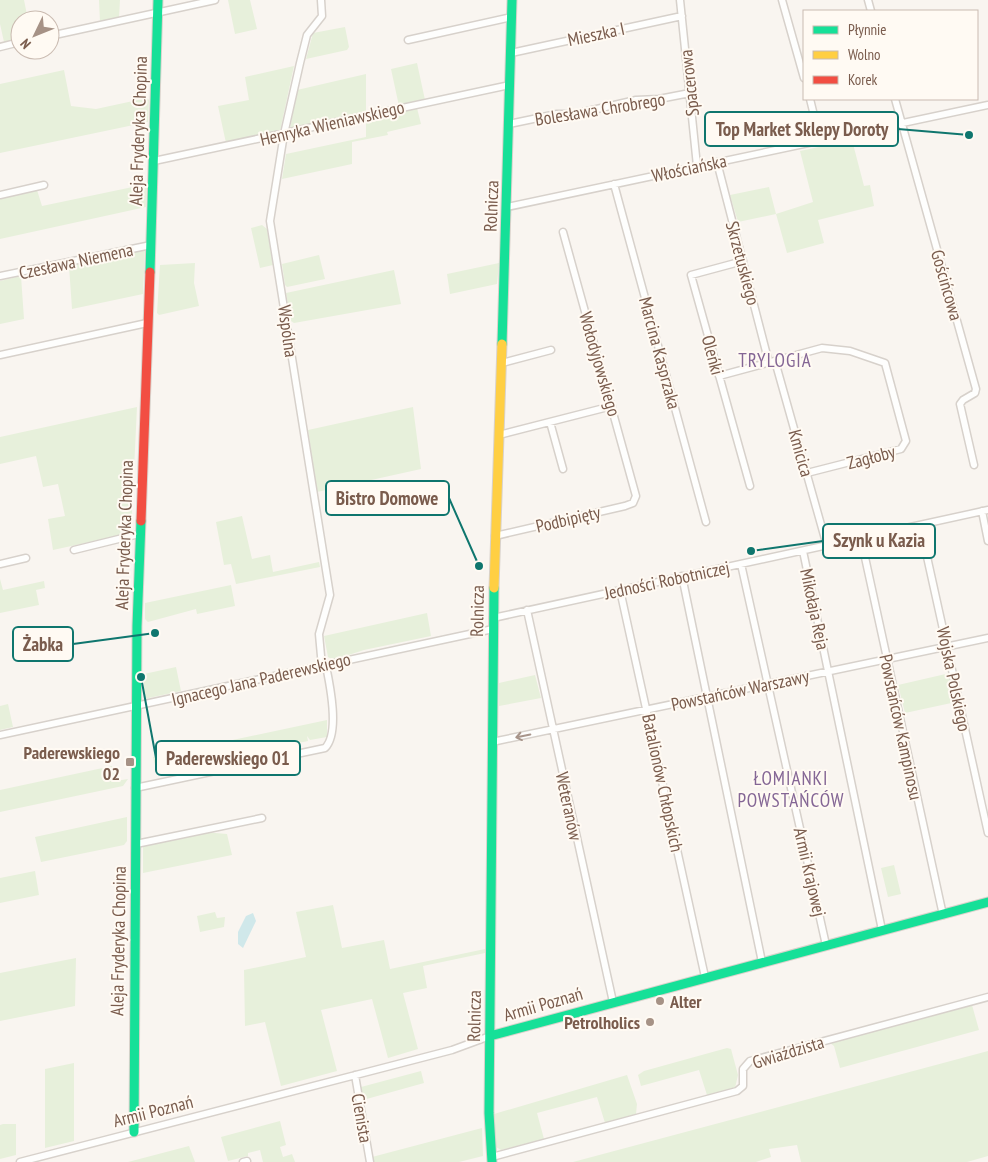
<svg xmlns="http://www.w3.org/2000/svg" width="988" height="1162" viewBox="0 0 988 1162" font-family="'PT Sans Narrow',sans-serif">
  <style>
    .green { fill: #e7f0db }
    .water { fill: #d0e8ea }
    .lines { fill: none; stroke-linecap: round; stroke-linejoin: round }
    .street-casing { stroke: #d7d1cb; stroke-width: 9 }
    .fast-casing { stroke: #d9d2cb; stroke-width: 11 }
    .slow-casing { stroke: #d9d2cb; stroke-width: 11 }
    .jam-casing { stroke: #d9d2cb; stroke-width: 11 }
    .street { stroke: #fefefd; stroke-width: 6 }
    .fast { stroke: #16e098; stroke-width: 9 }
    .slow { stroke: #ffcf43; stroke-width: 9 }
    .jam { stroke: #f24e42; stroke-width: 9 }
    .oneway { stroke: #a8958b }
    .poi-dot { fill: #a69286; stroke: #fffaf3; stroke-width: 2 }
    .labels { text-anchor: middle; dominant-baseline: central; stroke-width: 4; stroke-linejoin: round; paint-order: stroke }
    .street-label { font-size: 18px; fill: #7a5c4d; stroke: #fffaf3 }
    .poi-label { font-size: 18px; font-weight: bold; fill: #7a5c4d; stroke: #fffaf3; text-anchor: end }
    .neighbourhood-label { font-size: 19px; letter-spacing: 1px; fill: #846695; stroke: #fffaf3 }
    .leader { fill: none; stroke: #0f766e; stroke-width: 2 }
    .callout-dot { fill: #0f766e; stroke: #fffaf3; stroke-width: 2 }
    .callout { fill: #fffaf3; stroke: #0f766e; stroke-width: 2 }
    .callout-label { font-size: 19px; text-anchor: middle; font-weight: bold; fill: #7a5c4d }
  </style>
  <rect width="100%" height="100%" fill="#f9f5f0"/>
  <path class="green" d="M0 0H24L28 20H20V39L4 42 0 24Z
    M99 0H120L119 18 100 22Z
    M228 0H250L257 29 235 34Z
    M345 27 349 47 347 50 306 59 313 33Z
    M417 63 425 100 399 106 391 69Z
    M294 66 280 131 226 143 218 106 249 100 245 77Z
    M64 70 71 106 96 109 147 98 149 100 148 122 0 153V84Z
    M366 74V113L290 129 297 90Z
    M417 108 421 124 387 132 388 135 352 142V164L282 179 286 154 366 137V119Z
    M852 140 864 186 870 185 874 206 818 220 824 243 787 253 776 214 738 222 730 195 769 187 776 214 813 202 800 151Z
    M147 184 146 207 0 239V199L37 190 42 206Z
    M262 225 267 229 273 265 260 268 251 228Z
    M145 249 143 294 72 309 69 266Z
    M319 255 325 279 287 287 285 285 282 264Z
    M195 263 194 283 199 306 159 315 157 313 160 265Z
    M499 263 497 284 450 294 447 274Z
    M394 270 401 304 294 323 291 321 286 293Z
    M21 276 24 319 0 324V281Z
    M137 407 131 533 53 550 48 519 65 516 58 484 43 487 36 456 0 464V437Z
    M413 407 421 469 317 492 308 430Z
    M242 516 252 559 270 555 273 572 319 562 320 567 236 584 231 564 224 565 216 522Z
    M0 579 3 590 44 581 45 588 36 590 39 605 0 613Z
    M231 585 235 606 197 614 196 609 148 622 145 619V603Z
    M427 613 431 636 364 650 333 660 328 657 324 636Z
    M176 667 181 691 144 699V674Z
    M950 673 956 702 905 713 898 685Z
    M535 675 541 698 499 706V683Z
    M8 704 13 727 0 730V706Z
    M327 720V737L310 740 307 736 308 741 270 749 267 752 195 768 194 765 157 774 153 757Z
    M112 766 115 781 128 779 123 786 0 812V790Z
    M127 817V841L124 845 41 862 35 837Z
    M204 832 227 834 232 855 143 873V846Z
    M894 865 901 894 888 897 881 868Z
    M35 871 39 895 0 903V878Z
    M333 905 342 948 384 940 390 969 485 949V953L423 966 427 988 403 993 418 1049 388 1058 372 999 321 1010 337 1071 281 1086 265 1022 245 1026 244 970 306 957 296 912Z
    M215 912 217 918 225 917 224 927 200 932 197 916Z
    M76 958 75 1006 0 1021V973Z
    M972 1005 979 1030 840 1068 834 1046 830 1043Z
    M727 1048 731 1049 738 1075 735 1088 707 1095 699 1070 641 1086 638 1075 644 1071Z
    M988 1051V1156L967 1162H801L797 1145 769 1149 771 1157 756 1162H573Z
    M74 1063V1141L45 1148V1069Z
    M421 1071 424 1083 363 1100 361 1087Z
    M627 1075 637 1104 636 1114 605 1123 597 1097 537 1113 544 1139 501 1150 496 1147 494 1114Z
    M280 1121 286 1145 280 1147 283 1157 292 1154 295 1162H263L260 1150 248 1153V1156L228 1161 221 1137Z
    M3 1124H16V1155L0 1159V1125Z
    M482 1128 483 1156 459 1162H373L372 1157Z
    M189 1146 195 1162H128Z"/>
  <path class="water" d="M253 913 256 921 243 948 238 944V932L246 916Z"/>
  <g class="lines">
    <defs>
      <path id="street" d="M321 0 322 16 307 35 300 63 284 134 270 221 330 595 319 634 322 667
        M680 0 697 166
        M782 0 804 78
        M868 0 871 11
        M50 36 215 0
        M408 40 512 17
        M0 47 20 42
        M511 53 682 16
        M810 99 820 140
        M895 99 976 389 975 393 963 400 960 404 974 465
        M509 124 557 114H575L636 100 659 99 690 93
        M154 161 510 85
        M717 162 769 363
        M614 184 706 522
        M0 195 44 185
        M507 207 988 105
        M743 261 691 275 750 486
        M0 276 151 245
        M0 355 147 323
        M775 361 827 546
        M502 363 551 350
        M719 376 822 348 850 351 885 363 906 441 901 449 807 473
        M550 422 563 469
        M499 435 612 406
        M982 511 988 541
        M920 525 988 833
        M495 536 625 506 633 503 636 496 563 232
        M861 539 943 915
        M74 550 139 534
        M803 551 882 930
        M0 564 26 558
        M741 564 826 945
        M682 576 762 962
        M620 590 705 977
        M527 610 613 1002
        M493 618 988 510
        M0 735 493 629
        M492 742 988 638
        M135 788 325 748C340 733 330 685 326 666
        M136 844 262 818
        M355 1075 370 1162
        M492 1157 737 1091 743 1086V1069L750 1061 988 997
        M20 1162 452 1050 490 1036
        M243 1162 247 1161"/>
      <path id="fast" d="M150 272 158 0
        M502 344 512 0
        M490 1036 988 902
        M134 1132 137 626 141 521
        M492 1162 489 1113 494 588"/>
      <path id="slow" d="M494 588 502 344"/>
      <path id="jam" d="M141 521 150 272"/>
    </defs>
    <use href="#street" class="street-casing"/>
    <use href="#fast" class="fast-casing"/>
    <use href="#slow" class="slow-casing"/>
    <use href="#jam" class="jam-casing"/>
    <use href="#street" class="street"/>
    <use href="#fast" class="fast"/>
    <use href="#slow" class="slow"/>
    <use href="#jam" class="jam"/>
  </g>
  <defs><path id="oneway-shaft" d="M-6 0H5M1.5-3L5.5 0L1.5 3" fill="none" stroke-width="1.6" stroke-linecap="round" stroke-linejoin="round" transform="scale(1.25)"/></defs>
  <use class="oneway" href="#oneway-shaft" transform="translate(523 736) rotate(168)"/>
  <g class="poi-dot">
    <rect x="125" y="757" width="10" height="10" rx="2.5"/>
    <circle cx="660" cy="1001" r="5"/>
    <circle cx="650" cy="1022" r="5"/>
  </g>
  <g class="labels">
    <g class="street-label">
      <text transform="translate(596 34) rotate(-12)">Mieszka I</text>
      <text transform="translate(689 83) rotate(-96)">Spacerowa</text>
      <text transform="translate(600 109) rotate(-9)">Bolesława Chrobrego</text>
      <text transform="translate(332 123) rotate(-13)">Henryka Wieniawskiego</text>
      <text transform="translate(138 131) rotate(-88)">Aleja Fryderyka Chopina</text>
      <text transform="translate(689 168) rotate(-12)">Włościańska</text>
      <text transform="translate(491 206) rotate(-88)">Rolnicza</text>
      <text transform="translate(76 261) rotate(-12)">Czesława Niemena</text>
      <text transform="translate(743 263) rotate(75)">Skrzetuskiego</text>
      <text transform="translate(947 285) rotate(74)">Gościńcowa</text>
      <text transform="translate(288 331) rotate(82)">Wspólna</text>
      <text transform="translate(660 353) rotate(75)">Marcina Kasprzaka</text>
      <text transform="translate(713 355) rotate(75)">Oleńki</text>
      <text transform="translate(600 364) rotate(74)">Wołodyjowskiego</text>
      <text transform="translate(801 453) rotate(74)">Kmicica</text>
      <text transform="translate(871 457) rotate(-15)">Zagłoby</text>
      <text transform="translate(568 519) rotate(-13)">Podbipięty</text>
      <text transform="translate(124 535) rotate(-88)">Aleja Fryderyka Chopina</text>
      <text transform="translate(667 580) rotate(-12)">Jedności Robotniczej</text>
      <text transform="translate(815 609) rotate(78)">Mikołaja Reja</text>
      <text transform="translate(477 611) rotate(-89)">Rolnicza</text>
      <text transform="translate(261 679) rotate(-13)">Ignacego Jana Paderewskiego</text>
      <text transform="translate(954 679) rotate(78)">Wojska Polskiego</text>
      <text transform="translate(740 690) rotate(-12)">Powstańców Warszawy</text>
      <text transform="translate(901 727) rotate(78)">Powstańców Kampinosu</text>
      <text transform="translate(663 783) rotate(78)">Batalionów Chłopskich</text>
      <text transform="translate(569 806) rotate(78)">Weteranów</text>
      <text transform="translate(810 872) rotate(77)">Armii Krajowej</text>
      <text transform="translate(118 941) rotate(-89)">Aleja Fryderyka Chopina</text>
      <text transform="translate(543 1004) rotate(-16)">Armii Poznań</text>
      <text transform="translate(474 1016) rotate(-89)">Rolnicza</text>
      <text transform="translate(788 1052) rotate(-17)">Gwiaździsta</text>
      <text transform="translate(153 1111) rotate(-14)">Armii Poznań</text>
      <text transform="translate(362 1118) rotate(80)">Cienista</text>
    </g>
    <g class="poi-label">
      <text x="120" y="752">Paderewskiego<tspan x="120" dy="21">02</tspan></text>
      <text x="670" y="1001" text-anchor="start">Alter</text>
      <text x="640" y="1022">Petrolholics</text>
    </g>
    <g class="neighbourhood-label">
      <text x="775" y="360">TRYLOGIA</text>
      <text x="791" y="778">ŁOMIANKI<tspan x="791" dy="22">POWSTAŃCÓW</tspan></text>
    </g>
  </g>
  <path class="leader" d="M969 135L898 129M479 566L449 498M751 551L823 541M155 633L73 644M141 677L156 758"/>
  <g class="callout-dot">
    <circle cx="969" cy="135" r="5"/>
    <circle cx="479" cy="566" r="5"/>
    <circle cx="751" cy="551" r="5"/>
    <circle cx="155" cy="633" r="5"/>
    <circle cx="141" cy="677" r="5"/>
  </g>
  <g class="callout">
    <rect x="705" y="112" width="193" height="34" rx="5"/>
    <rect x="326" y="481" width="123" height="34" rx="5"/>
    <rect x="823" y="524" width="112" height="34" rx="5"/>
    <rect x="13" y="627" width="60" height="34" rx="5"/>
    <rect x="156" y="741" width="144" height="34" rx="5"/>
  </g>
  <g class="callout-label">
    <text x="802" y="136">Top Market Sklepy Doroty</text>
    <text x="387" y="505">Bistro Domowe</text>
    <text x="879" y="547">Szynk u Kazia</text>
    <text x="43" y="651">Żabka</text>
    <text x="228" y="765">Paderewskiego 01</text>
  </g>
  <rect x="803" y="10" width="175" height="90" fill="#fffaf3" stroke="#cabbb1"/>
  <rect x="813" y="26" width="25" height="8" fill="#16e098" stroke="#cabbb1"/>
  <text x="848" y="35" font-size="15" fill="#7a5c4d">Płynnie</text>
  <rect x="813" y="51" width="25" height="8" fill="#ffcf43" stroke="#cabbb1"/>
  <text x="848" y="60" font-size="15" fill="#7a5c4d">Wolno</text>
  <rect x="813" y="76" width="25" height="8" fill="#f24e42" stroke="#cabbb1"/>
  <text x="848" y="85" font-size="15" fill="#7a5c4d">Korek</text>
  <g transform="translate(35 35) rotate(227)"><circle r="24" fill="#fffaf3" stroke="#cabbb1"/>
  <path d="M0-4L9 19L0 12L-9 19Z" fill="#a69286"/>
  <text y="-8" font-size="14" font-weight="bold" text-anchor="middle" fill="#7a5c4d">N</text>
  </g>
</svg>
